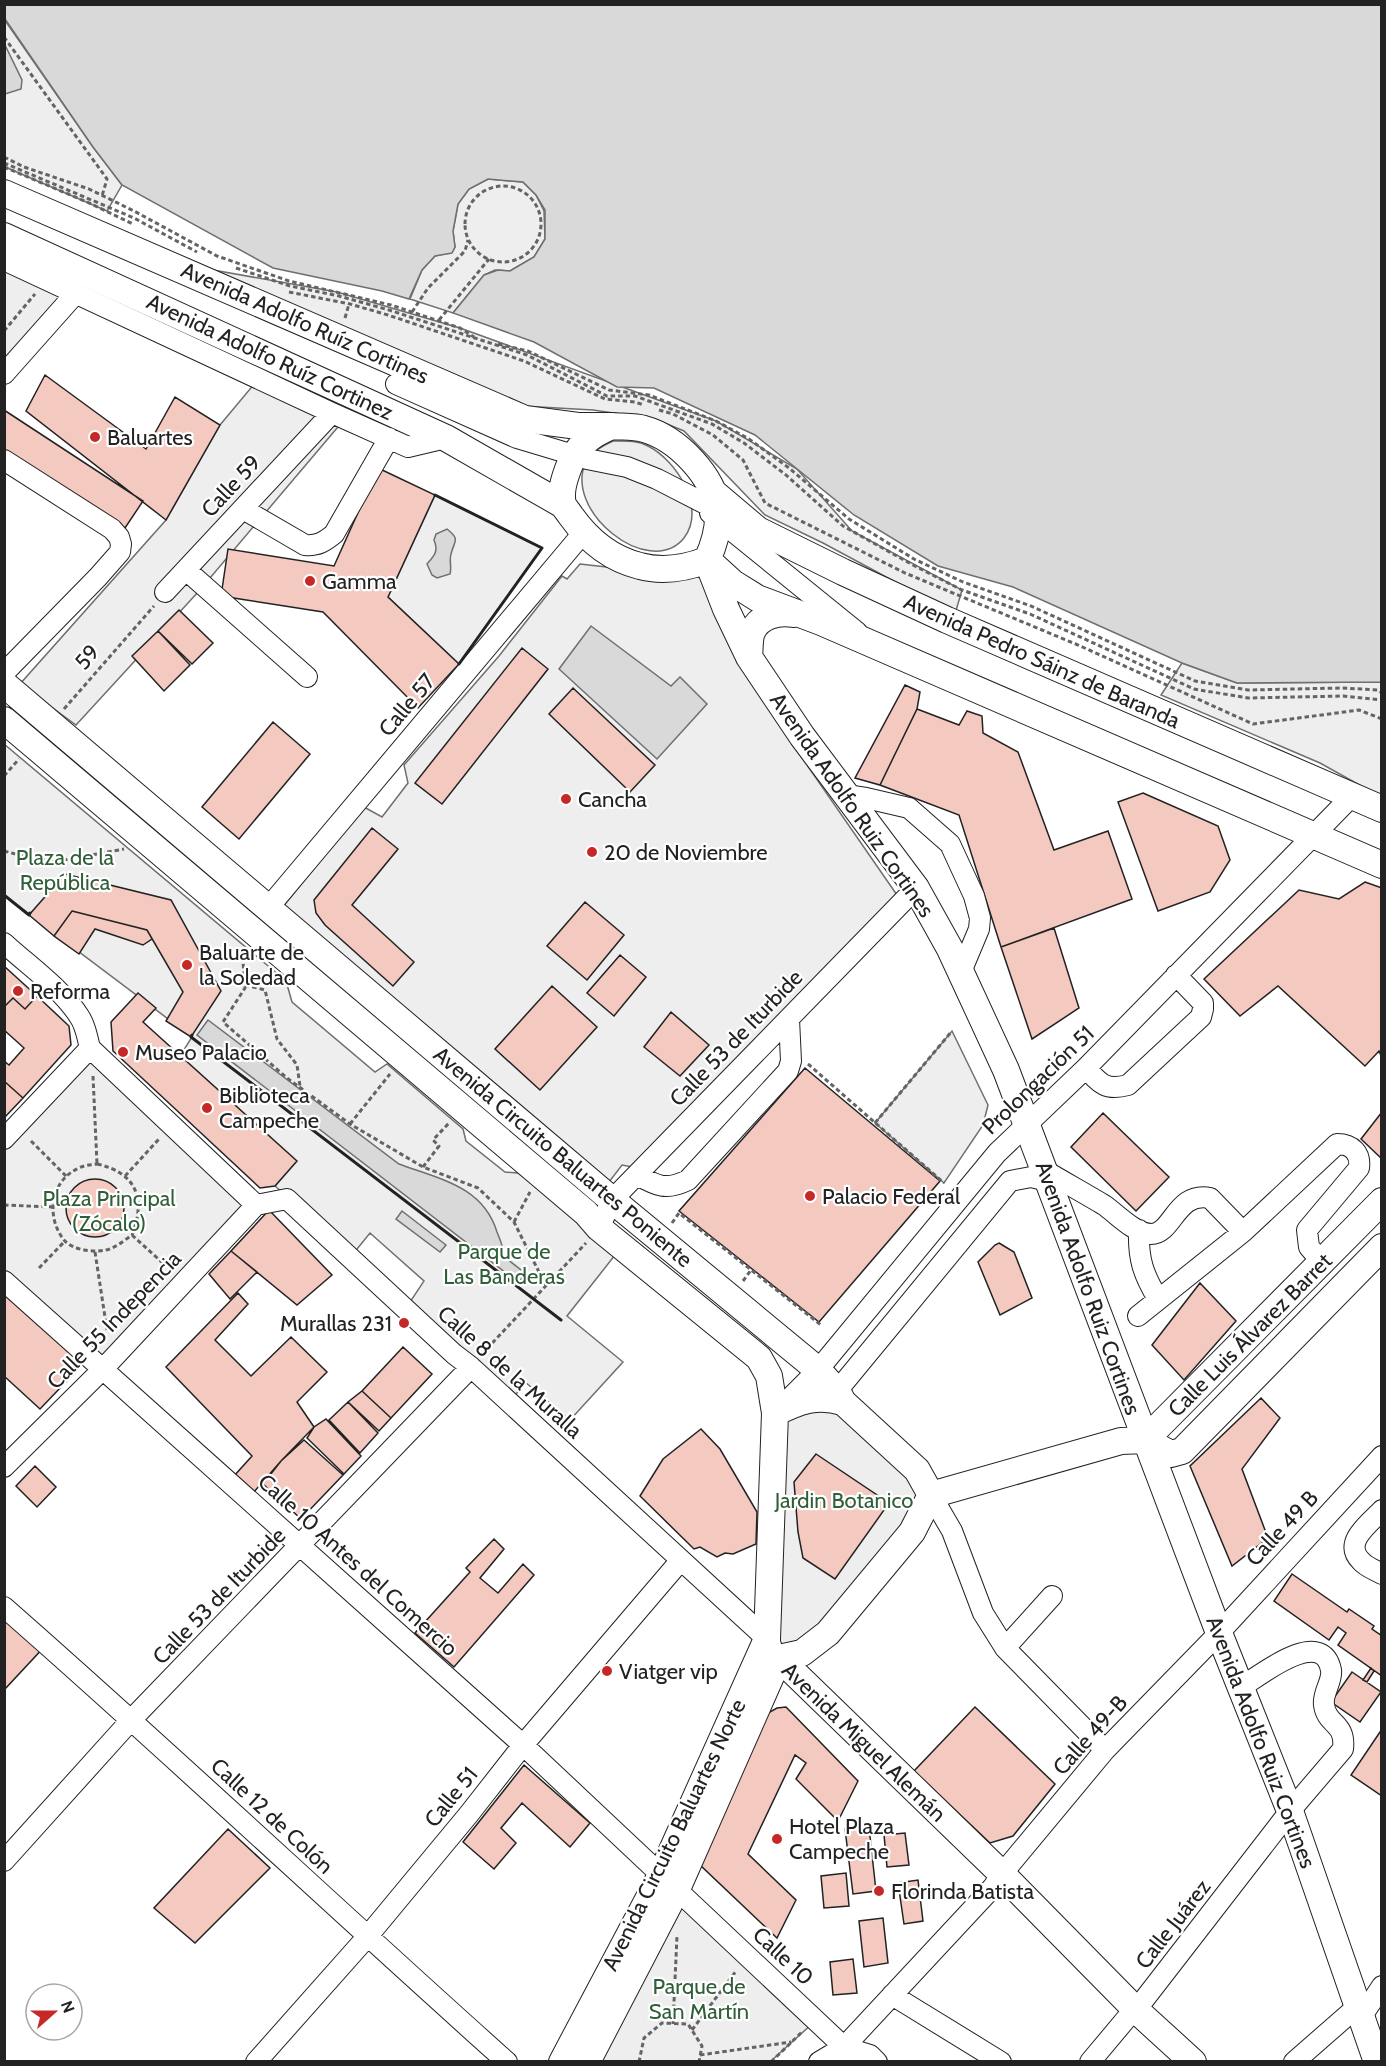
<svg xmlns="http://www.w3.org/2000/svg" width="1386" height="2066" viewBox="0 0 1386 2066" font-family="Cabin,sans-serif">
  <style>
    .green { fill: #eee; stroke: #6f6f6f; stroke-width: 1.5 }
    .water { fill: #d9d9d9; stroke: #6f6f6f; stroke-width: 1.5 }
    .building { fill: #f3c9c0; stroke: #222; stroke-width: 1.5 }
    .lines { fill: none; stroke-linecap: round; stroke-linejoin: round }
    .minor-casing { stroke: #222; stroke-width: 22 }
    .major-casing { stroke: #222; stroke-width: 28 }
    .path { stroke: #646464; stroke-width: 3; stroke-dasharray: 4.5 3; stroke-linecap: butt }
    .minor { stroke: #fff; stroke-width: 20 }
    .major { stroke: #fff; stroke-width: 26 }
    .wall { stroke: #222; stroke-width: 3 }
    .poi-dot { fill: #c62828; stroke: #fff; stroke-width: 2 }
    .labels { text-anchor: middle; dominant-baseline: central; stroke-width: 4.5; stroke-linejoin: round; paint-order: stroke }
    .street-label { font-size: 22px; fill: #222; stroke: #fff }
    .poi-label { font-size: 22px; fill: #222; stroke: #fff; text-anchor: start }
    .park-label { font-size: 22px; fill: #2f5e38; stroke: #fff }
  </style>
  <rect width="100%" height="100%" fill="#fff"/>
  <path class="green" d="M4 19 93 147 122 185 107 211 5 167Z
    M488 179 523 182 536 195 544 211 545 239 534 257 510 271 495 270 484 275 453 313 410 299 422 270 435 256 452 252 455 247 453 231 458 204 469 189Z
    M5 260 76 293 5 374Z
    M213 270 337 292 460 328 716 421 797 469 852 531 962 590 955 614 823 543 765 515 684 431 655 419 593 410 522 406Z
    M265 371 354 408 199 591 76 725 20 684 166 520 220 425Z
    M613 441C625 441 637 440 648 446 676 460 707 508 684 538 649 581 560 509 587 460 592 451 604 445 613 441Z
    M435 495 542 548 459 664 388 597Z
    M580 564 704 578 791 742 897 895 632 1167 622 1165 606 1186 282 908 364 807 382 817 408 783 404 765 499 656 562 576 567 579Z
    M1182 663 1237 683 1381 682V797L1320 763 1161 695Z
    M4 744 286 981 292 1002 375 1072 387 1064 463 1129 466 1141 505 1172 518 1173 619 1250 567 1316 623 1362 570 1420 525 1382 514 1397 408 1305 424 1281 370 1233 353 1254 275 1186 296 1161 180 1056 192 1037 5 896Z
    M952 1031 988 1105 983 1125 944 1183 875 1123Z
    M90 1048 252 1208 103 1369 5 1281V1139Z
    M820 1397 931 1495 828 1633 779 1658 775 1413Z
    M687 1907 813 2023 771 2061 596 2062 675 1909Z"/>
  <path class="water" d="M4 5H1381V682L1237 683 1182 663 1013 587 938 566 854 515 755 435 654 388 617 387 534 342 453 313 484 275 498 270 510 271 534 257 545 239V210L536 195 523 182 488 179 469 189 458 204 453 231 455 247 452 253 435 256 422 270 409 299 382 291 273 268 122 185 93 147 5 19Z
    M5 45 22 80 21 89 5 94Z
    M447 529C461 540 454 541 451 554 449 560 452 568 450 574L437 578 432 575 427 564C434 556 439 551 434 540L436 534Z
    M591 626 671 686 680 677 707 704 657 759 559 669Z
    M208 1020 399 1164C439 1179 483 1186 497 1232 500 1240 504 1247 502 1255L525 1273 519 1283 197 1035Z
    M402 1211 446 1245 440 1252 396 1219Z"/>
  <path class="building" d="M45 375 146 449 175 397 220 425 166 520 26 411Z
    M4 410 143 501 125 528 4 449Z
    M378 468 435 495 388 597 459 664 418 708 323 612 221 596 228 549 334 566Z
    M179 610 213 643 192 664 158 631Z
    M158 631 190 665 164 691 132 656Z
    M522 648 548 669 442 804 415 783Z
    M905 685 920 692 917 709 880 785 855 778Z
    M573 688 655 765 630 792 549 714Z
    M917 709 959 725 967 711 982 716 983 733 1018 752 1054 850 1108 831 1132 899 1001 947 959 815 880 785Z
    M273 722 310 754 239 839 202 807Z
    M1143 793 1218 826 1230 860 1210 892 1158 911 1118 802Z
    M372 828 398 849 352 905 414 962 393 986 325 925 316 913 314 900Z
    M65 874 171 900 221 991 191 1037 166 1021 183 992 147 930 72 911 54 936 29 915Z
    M1365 882 1382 888V1058L1379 1051 1365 1066 1278 986 1240 1016 1204 979 1299 890 1339 899Z
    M585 902 624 935 587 980 547 946Z
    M72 911 147 930 152 939 143 945 95 929 79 954 54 936Z
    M1054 928 1079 1008 1032 1039 1001 947Z
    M620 955 646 977 614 1016 587 993Z
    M4 966 37 996 25 1009 13 998 4 1007Z
    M552 986 597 1027 540 1090 495 1049Z
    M138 993 156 1008 143 1022 297 1161 275 1186 260 1188 113 1051 111 1022Z
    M37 996 69 1026 71 1045 23 1098 4 1081V1061L9 1065 24 1048 4 1030V1007L13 998 25 1009Z
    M671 1012 709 1045 680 1076 644 1047Z
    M805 1068 940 1181 819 1322 679 1211Z
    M4 1081 23 1098 5 1117H4Z
    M1382 1112V1159L1361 1139Z
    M1103 1113 1169 1177 1136 1211 1071 1147Z
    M66 1208a29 29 0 1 1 58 0a29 29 0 1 1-58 0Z
    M269 1210 332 1275 297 1305 231 1251Z
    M999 1243 1014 1252 1032 1298 1000 1315 978 1262 995 1245Z
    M231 1251 257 1272 230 1299 209 1274Z
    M1200 1283 1236 1321 1184 1380 1152 1345Z
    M4 1290 83 1364 40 1409 4 1376Z
    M238 1293 248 1304 215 1340 251 1376 291 1337 327 1372 297 1402 314 1427 281 1461 253 1493 234 1476 252 1456 166 1367Z
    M403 1347 432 1374 391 1418 362 1391Z
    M362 1391 391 1418 379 1431 348 1402Z
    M1261 1398 1280 1418 1242 1469 1268 1538 1232 1566 1190 1466Z
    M348 1402 378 1433 360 1453 329 1420Z
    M326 1419 361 1456 344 1474 307 1438 314 1427Z
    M701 1429 720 1449 757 1512 756 1544 733 1554 725 1553 717 1557 700 1547 694 1549 640 1496 663 1459Z
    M304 1440 343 1475 301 1519 263 1484 281 1461Z
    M816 1454 889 1503 835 1579 803 1558 798 1532 794 1482Z
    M35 1466 56 1487 37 1507 16 1486Z
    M494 1539 504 1549 480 1578 498 1593 523 1564 534 1575 454 1667 415 1633 470 1572 466 1568Z
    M1292 1574 1347 1612 1349 1609 1374 1626 1372 1629 1382 1636V1676L1338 1645 1346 1633 1338 1627 1329 1640 1274 1601Z
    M4 1608 46 1645 4 1690Z
    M1371 1668 1374 1671 1367 1682 1363 1680Z
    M1352 1672 1381 1692 1360 1722 1331 1702Z
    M786 1707 858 1781 838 1821 796 1779 806 1763 795 1755 748 1854 796 1900 777 1938 699 1864 768 1713 777 1708Z
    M975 1707 1055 1784 1013 1836 990 1843 914 1771Z
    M1382 1729V1796L1351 1775Z
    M524 1765 590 1823 570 1847 522 1803 501 1828 516 1843 494 1869 463 1842Z
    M869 1827 876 1891 853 1894 845 1829Z
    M228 1829 270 1868 195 1943 154 1908Z
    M905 1833 909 1865 887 1867 884 1835Z
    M846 1873 849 1906 824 1908 821 1876Z
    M918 1880 923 1921 904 1924 898 1883Z
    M883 1918 888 1963 864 1967 859 1921Z
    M853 1959 857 1993 833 1995 830 1962Z"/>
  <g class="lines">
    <defs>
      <path id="minor" d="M4 260 332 413 408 447 446 438
        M4 374 76 293
        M396 384 517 438 587 459 627 467 657 479 727 515
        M4 460 112 529 119 537 121 544 120 552 98 577 4 673
        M243 509 305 545C318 546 324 542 334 534L389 438
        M710 513 857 632
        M186 570 307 677
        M165 592 332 413
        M846 795 866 798 909 808 950 844 974 896 980 918 979 929 961 972
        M268 908 583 533
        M4 943C29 966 61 988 79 1016 86 1026 87 1037 90 1048L256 1205 287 1199 454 1354 471 1367 767 1639 771 1645
        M1086 1068C1100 1084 1106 1091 1128 1085L1201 1017 1203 1009V1003L1176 975
        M4 1139 90 1048
        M1044 1170C1064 1182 1084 1193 1104 1205 1117 1214 1134 1233 1151 1234 1173 1234 1176 1191 1210 1198L1243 1232 1337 1144C1352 1144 1361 1153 1359 1168L1307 1230 1309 1247 1322 1262
        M637 1175C657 1186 666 1191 688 1180L788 1071 791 1061 789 1019
        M599 1228 612 1200 916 888
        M1139 1230C1138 1259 1143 1274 1158 1299
        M4 1281 523 1745 844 2047 852 2062
        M1138 1316 1243 1232
        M837 1391 1010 1181 1031 1177 1048 1181
        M780 1408 818 1370 997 1153 1086 1068 1351 797
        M4 1467 103 1369 256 1205
        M931 1495 952 1531 983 1613 1005 1648 1105 1750
        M1382 1510C1370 1523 1342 1542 1361 1561 1366 1567 1375 1570 1382 1574
        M4 1607C174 1756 338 1911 507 2062
        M1005 1648 1052 1596
        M4 1861 132 1719 471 1367
        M892 1995 1001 2062
        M1362 2016 1382 1986
        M844 2047 870 2055 877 2062
        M256 2062 367 1937 469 1814 523 1745 681 1560
        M819 2062 844 2047 993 1887 1002 1874 1105 1750 1219 1633 1382 1456
        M1090 2062 1126 2019 1136 2010 1290 1811 1343 1749C1346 1722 1327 1726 1324 1705 1322 1693 1333 1681 1331 1670 1322 1625 1259 1676 1240 1688
        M1294 2062 1358 2006"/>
      <path id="major" d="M4 193 525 419 578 426H612
        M4 236 446 438 563 505
        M612 426C622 427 634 426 644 429 677 438 714 476 718 511 719 528 714 545 707 560 686 568 662 572 640 566 611 559 588 540 571 516 569 513 565 508 563 505 560 492 564 480 568 469 576 446 590 435 612 426Z
        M713 492 758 530 843 572 947 620 1382 809
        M707 560 726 609 749 657 802 736 916 888 950 949 1006 1070 1219 1633 1290 1811 1377 2062
        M710 562 733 583 757 598 821 622 1382 865
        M749 657C750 650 749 639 752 632 759 616 778 611 794 614
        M4 684 612 1200 818 1370 837 1391 843 1402 917 1470 931 1495
        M4 720 586 1213 599 1228 759 1358 769 1376 775 1413 767 1639 661 1875 562 2062
        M775 1413C799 1401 817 1394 843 1402
        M1145 1440 1382 1201
        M1145 1440 1171 1454 1182 1451 1382 1247
        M931 1495 1121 1441 1145 1440
        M779 1658 1002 1874 1136 2010 1193 2062
        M779 1658 802 1653 828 1633 912 1532 931 1495
        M587 2062 677 1889 779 1658"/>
    </defs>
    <use href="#minor" class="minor-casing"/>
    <use href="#major" class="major-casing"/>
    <path class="path" d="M4 37 107 179 102 196
      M4 157 24 167 89 189 134 211 217 256 289 281 391 305 460 328 474 337
      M4 163 134 218 197 252
      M4 167 87 202 133 224
      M465 224a38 38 0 1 1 76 0a38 38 0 1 1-76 0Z
      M236 268 290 286 339 296 389 310 527 355 607 396H635L712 424 744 443 786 475 843 526 913 565 962 590 1030 614 1194 689 1248 698 1343 696 1382 700
      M289 292 350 304 388 315 524 361 605 399 635 402 644 405
      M412 312 428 288 465 251 468 240
      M345 318 349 304
      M439 320 489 259
      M4 331 35 294
      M498 344 528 351 609 390 649 395 716 421 749 439 789 468 849 519 914 559 963 582 1031 606 1195 681 1248 690 1342 688 1378 690 1382 693
      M659 410 673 414 713 435 743 460 765 503 905 573 1078 645 1253 724 1359 710 1382 719
      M64 709 154 606
      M4 776 19 759
      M4 851 35 859 64 860 124 849
      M242 949 245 988 223 1022 287 1078 350 1124 423 1167 478 1188 514 1222 546 1286
      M245 985 265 990 277 1039 297 1065 300 1086
      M808 1064 944 1183
      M93 1076 97 1164
      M875 1123 952 1031
      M350 1124 390 1074
      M31 1141 66 1176
      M97 1164C137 1173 146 1199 132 1235 126 1239 119 1245 112 1248 99 1254 73 1251 64 1240 45 1216 51 1180 79 1168 84 1165 91 1165 97 1164Z
      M423 1167 439 1146 433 1140 449 1123
      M125 1176 159 1139
      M4 1205 52 1207
      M514 1222 530 1192
      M672 1223 679 1213 821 1325
      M132 1235 166 1266
      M95 1252 107 1330
      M39 1268 65 1241
      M743 1281 751 1270
      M482 1354 586 1243
      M673 2024 677 1936
      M692 2030 736 1971
      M700 2055 791 2042
      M639 2062 644 2038 662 2023 688 2024 702 2046 699 2062
      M771 2062 803 2031"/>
    <use href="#minor" class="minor"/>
    <use href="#major" class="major"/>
    <path class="wall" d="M435 495 542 548 459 664
      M4 895 29 915 30 913
      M192 1035 191 1037 561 1320"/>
  </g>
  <g class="poi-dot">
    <circle cx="95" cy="437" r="6"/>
    <circle cx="310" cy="581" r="6"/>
    <circle cx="566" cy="799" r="6"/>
    <circle cx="592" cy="852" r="6"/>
    <circle cx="187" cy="965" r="6"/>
    <circle cx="18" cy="991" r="6"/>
    <circle cx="123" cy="1052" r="6"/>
    <circle cx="207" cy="1108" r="6"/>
    <circle cx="810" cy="1196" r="6"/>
    <circle cx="404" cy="1323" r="6"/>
    <circle cx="607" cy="1671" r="6"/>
    <circle cx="777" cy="1839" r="6"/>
    <circle cx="879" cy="1891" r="6"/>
  </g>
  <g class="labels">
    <g class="street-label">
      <text transform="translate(305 323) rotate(24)">Avenida Adolfo Ruíz Cortines</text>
      <text transform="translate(270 357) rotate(25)">Avenida Adolfo Ruíz Cortinez</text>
      <text transform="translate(231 486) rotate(-47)">Calle 59</text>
      <text transform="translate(87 657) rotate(-49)">59</text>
      <text transform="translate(1042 661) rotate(24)">Avenida Pedro Sáinz de Baranda</text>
      <text transform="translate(407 705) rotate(-50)">Calle 57</text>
      <text transform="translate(852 805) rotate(55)">Avenida Adolfo Ruiz Cortines</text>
      <text transform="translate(736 1038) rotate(-46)">Calle 53 de Iturbide</text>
      <text transform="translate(1038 1080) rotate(-44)">Prolongación 51</text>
      <text transform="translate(563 1157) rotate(40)">Avenida Circuito Baluartes Poniente</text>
      <text transform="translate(1088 1288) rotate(70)">Avenida Adolfo Ruiz Cortines</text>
      <text transform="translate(114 1320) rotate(-46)">Calle 55 Indepencia</text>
      <text transform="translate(1250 1335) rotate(-45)">Calle Luis Álvarez Barret</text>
      <text transform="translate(510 1372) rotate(42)">Calle 8 de la Muralla</text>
      <text transform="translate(1282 1528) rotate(-47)">Calle 49 B</text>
      <text transform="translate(358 1565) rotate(42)">Calle 10 Antes del Comercio</text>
      <text transform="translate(219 1596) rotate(-46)">Calle 53 de Iturbide</text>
      <text transform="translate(1090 1735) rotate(-48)">Calle 49-B</text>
      <text transform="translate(864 1742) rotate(44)">Avenida Miguel Alemán</text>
      <text transform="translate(1261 1742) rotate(69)">Avenida Adolfo Ruiz Cortines</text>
      <text transform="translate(451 1797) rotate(-51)">Calle 51</text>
      <text transform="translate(272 1816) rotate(43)">Calle 12 de Colón</text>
      <text transform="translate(674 1835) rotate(-64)">Avenida Circuito Baluartes Norte</text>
      <text transform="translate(1173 1924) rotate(-52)">Calle Juárez</text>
      <text transform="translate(783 1956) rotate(43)">Calle 10</text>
    </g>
    <g class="poi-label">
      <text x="107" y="437">Baluartes</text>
      <text x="322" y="581">Gamma</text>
      <text x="578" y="799">Cancha</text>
      <text x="604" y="852">20 de Noviembre</text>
      <text x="199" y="952">Baluarte de<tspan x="199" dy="25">la Soledad</tspan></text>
      <text x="30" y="991">Reforma</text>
      <text x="135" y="1052">Museo Palacio</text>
      <text x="219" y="1095">Biblioteca<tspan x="219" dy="25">Campeche</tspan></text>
      <text x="822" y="1196">Palacio Federal</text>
      <text x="392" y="1323" text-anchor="end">Murallas 231</text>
      <text x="619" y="1671">Viatger vip</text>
      <text x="789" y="1826">Hotel Plaza<tspan x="789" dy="25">Campeche</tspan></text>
      <text x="891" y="1891">Florinda Batista</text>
    </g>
    <g class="park-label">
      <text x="65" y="857">Plaza de la<tspan x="65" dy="25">República</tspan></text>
      <text x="109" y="1198">Plaza Principal<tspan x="109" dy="25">(Zócalo)</tspan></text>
      <text x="504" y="1251">Parque de<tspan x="504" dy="25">Las Banderas</tspan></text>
      <text x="844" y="1500">Jardin Botanico</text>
      <text x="699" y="1986">Parque de<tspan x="699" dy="25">San Martín</tspan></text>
    </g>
  </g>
  <rect width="1386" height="2066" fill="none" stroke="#222222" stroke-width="12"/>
  <g transform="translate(54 2012) rotate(69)"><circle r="28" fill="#ffffff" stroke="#a7a7a7" stroke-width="1.5"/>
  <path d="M0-4.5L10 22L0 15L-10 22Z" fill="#c62828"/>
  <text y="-9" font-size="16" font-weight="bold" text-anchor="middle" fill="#222222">N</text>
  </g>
</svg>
